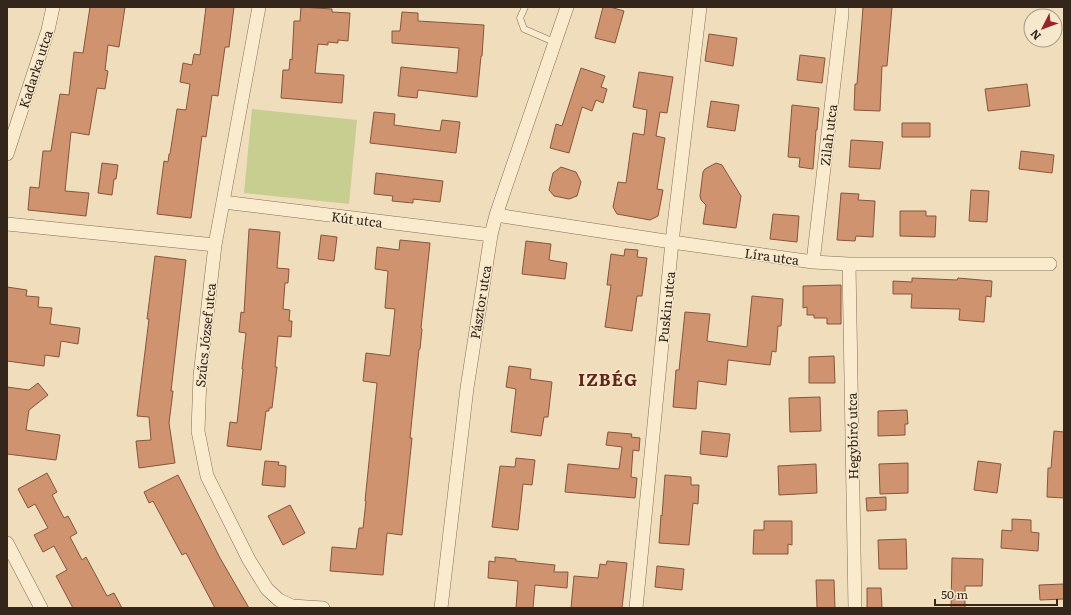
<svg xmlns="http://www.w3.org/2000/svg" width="1071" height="615" viewBox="0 0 1071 615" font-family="Literata,serif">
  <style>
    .green { fill: #c8cd90 }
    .building { fill: #cf9370; stroke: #87553a }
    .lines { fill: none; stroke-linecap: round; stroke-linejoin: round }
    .lane-casing { stroke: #876d55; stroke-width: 7 }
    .street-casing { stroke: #876d55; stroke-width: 14 }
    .lane { stroke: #faebcf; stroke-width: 6 }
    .street { stroke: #faebcf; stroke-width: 13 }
    .labels { text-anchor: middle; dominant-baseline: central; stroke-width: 3; stroke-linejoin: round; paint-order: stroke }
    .street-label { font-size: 13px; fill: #35261b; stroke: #f6e8cc }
    .district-label { font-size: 17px; font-weight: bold; letter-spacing: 1px; fill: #632519; stroke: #f6e8cc }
  </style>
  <rect width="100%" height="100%" fill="#efddbc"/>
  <path class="green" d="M252 109 357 120 349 204 244 193Z"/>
  <path class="building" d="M90 7H125L119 47 108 45 105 70 108 71 105 89 97 88 89 135 71 132 65 191 89 193 86 216 28 210 30 187 39 188 43 151H51L60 94 69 95 74 52 83 53Z
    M206 7H234L229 47H225L218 96 212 95 206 137 202 136 191 218 157 214 164 161 168 162 169 154H170L177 109 186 110 190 84 180 82 183 63 192 65 194 54 200 55Z
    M301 7 332 9V12L350 13 348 41 338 40V43L328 42V45L318 44 315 73 344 75 342 103 281 98 283 70H289L290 59 292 60 294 21H300Z
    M603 7H610L624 11 615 43 595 38Z
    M863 7H892L887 66H882L880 111 854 110 855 84H857L862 21Z
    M402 12 418 13V21L484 25 482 56H481L477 97 418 90 417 98 398 96 401 67 457 73 459 48 392 43V31H400Z
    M709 34 737 38 733 66 705 61Z
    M800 55 825 58 822 83 797 80Z
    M581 68 605 76 601 87 607 89 603 103 596 100 592 111 582 107 569 153 550 148 556 124 562 126Z
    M639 72 673 77 667 113 660 112 656 136 665 138 657 189 663 190 658 216 650 220 617 214 613 207 618 182 626 183 633 133 644 135 647 110 633 107Z
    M1027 84 1030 106 988 111 985 89Z
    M711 101 739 105 735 131 707 127Z
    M792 105 819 108 817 130H816L813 169 799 167 800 158 788 157Z
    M374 112 395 114 394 125 440 131 442 120 460 122 456 153 370 143Z
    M902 123H930V137H902Z
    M851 140 883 142 880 169 849 167Z
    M1021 151 1054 155 1052 173 1019 169Z
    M102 163 118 165 116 179H114L112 195 98 193Z
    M716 163 722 165 741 196 736 228 703 224 706 205 701 200 700 196 703 172 705 169Z
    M561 167 576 172 581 182 577 196 569 199 554 196 549 190 553 173Z
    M376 173 443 181 440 202 413 199V203L392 201 393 196 374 194Z
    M971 190 989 191 987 222 969 221Z
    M841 193 859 194 858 200 875 201 873 237 856 236 855 241 837 240Z
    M900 211H926V216H936L935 237 900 236Z
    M773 214 799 216 797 242 770 239Z
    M249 229 280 232 277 268 289 269 288 283H285L283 309 290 310 289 321H292L291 337 278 336 275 367H277L272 408H269V411H266L261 450 227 446 230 422 237 423 243 369H242L246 333 239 332 241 312 244 313Z
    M321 235 337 237 334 261 318 259Z
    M400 240 430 243 421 328 422 329 420 349H419L410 438H412L402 535 387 533 383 575 330 571 332 547 356 549 359 528H363L366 501H365L377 383 363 381 366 353 390 356 395 309 385 308 388 271 375 269 377 247 399 250Z
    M526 241 551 244 549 260 567 263 565 279 522 274Z
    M625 249 638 250 637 257 647 258 642 296H637L632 331 605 327 611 285H607L611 254 624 256Z
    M155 256 186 260 171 391H173L169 423 175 463 139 468 136 441 151 440 149 417 137 416 149 319H147Z
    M912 278 957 280 958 278 992 281 991 297 986 296 984 322 959 320 960 309 911 308 912 294H893V281L912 282Z
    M841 285V324H827V318H814V315H807V307L803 308V286Z
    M7 287 27 290 26 296 39 297 38 307 52 308 50 324 80 328 78 344 61 341 59 357 45 355 44 366 7 361Z
    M752 296 783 299 781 326H778L776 352 772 351 770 365 728 360 726 385 698 381 696 409 673 407 676 370H679L685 312 710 314 707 341 747 347Z
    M834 356 835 383H809V357Z
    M509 366 531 369 530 379 552 382 548 417H544L541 436 511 432 516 389 506 387Z
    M38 383 48 395 29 410 26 430 60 435 56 460 7 454V387L29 390Z
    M820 397 821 431 790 432 789 398Z
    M907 410 908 424H905V435L878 436V411Z
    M702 431 730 434 727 457 700 454Z
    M1054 431 1064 432V498L1047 497 1048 468H1051Z
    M608 432 632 434 631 437 640 438 639 451 633 450 631 477 637 478 635 498 565 492 568 464 619 469 622 447 606 445Z
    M516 458 535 460 532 485 523 484 518 530 492 527 500 466 515 467Z
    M265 461 279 462 278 465 286 466 285 487 262 485Z
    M978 461 1001 464 997 493 974 490Z
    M908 463V493L880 494 879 464Z
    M816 464 817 493 779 495 778 466Z
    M47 473 57 492 52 495 64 518 68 516 77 533 70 537 82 560 86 557 107 596 114 593 122 608H73L56 576 67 570 54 546 43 552 34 535 48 528 35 504 28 508 18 489Z
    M178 475 220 558 249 608H215L186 553 182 555 153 501 149 503 144 492Z
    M665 475 691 477V485H699L698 504 693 503 689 545 659 543 661 515 662 516Z
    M886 497V510L867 511 866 498Z
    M290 505 305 533 283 545 268 516Z
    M1012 519 1031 520V532L1039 533 1038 551 1001 548 1002 530 1012 531Z
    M764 521H792V545L788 544V554H753L754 530H764Z
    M906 539 907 569H879L878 540Z
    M495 557 516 559V561L555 565 554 572H568L567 588 535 585 533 608H516L518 581 488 578 489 561 495 562Z
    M952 558 983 559 982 586H965V608H951Z
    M607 561 627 563 622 608H571L574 576 598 578 600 564 606 565Z
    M657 566 684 569 682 590 655 587Z
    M816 580H834L835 608H817Z
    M1064 584V599L1040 600 1039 585Z
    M867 588H881L882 608H867Z"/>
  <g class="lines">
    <defs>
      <path id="lane" d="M525 7 520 18 524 29 554 42"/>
      <path id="street" d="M259 7 215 245 200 376 198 431 207 476 249 560 267 589 279 600 292 606 323 608
        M7 154 48 30 53 7
        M223 202 491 235
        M496 215 672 242 813 262 849 264H1050
        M7 224 215 245
        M813 262 842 14V7
        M849 264 855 608
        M7 543 41 608
        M441 608 467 388 491 235 496 215 567 7
        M636 608 672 242 700 7"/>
    </defs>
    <use href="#lane" class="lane-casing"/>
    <use href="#street" class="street-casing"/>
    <use href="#lane" class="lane"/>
    <use href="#street" class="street"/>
  </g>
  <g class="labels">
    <g class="street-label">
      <text transform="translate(35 69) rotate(-72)">Kadarka utca</text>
      <text transform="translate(828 135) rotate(-83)">Zilah utca</text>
      <text transform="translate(357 219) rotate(7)">Kút utca</text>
      <text transform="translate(772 256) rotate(8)">Líra utca</text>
      <text transform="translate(480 302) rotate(-81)">Pásztor utca</text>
      <text transform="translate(666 307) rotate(-84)">Puskin utca</text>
      <text transform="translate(205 335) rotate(-84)">Szűcs József utca</text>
      <text transform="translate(852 436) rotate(-91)">Hegybíró utca</text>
    </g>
    <g class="district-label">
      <text x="608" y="378">IZBÉG</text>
    </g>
  </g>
  <rect width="1071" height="615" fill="none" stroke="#35261b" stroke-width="16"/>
  <g transform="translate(1043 28) rotate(228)"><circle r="19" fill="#f6e8cc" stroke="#a99a85"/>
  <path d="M0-3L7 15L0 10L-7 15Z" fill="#982329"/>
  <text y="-6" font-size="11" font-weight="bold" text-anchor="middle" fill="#35261b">N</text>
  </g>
  <path d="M935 599v6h122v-6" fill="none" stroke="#35261b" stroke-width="2"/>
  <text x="941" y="599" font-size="12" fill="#35261b" stroke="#f6e8cc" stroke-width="3" paint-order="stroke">50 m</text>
</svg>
